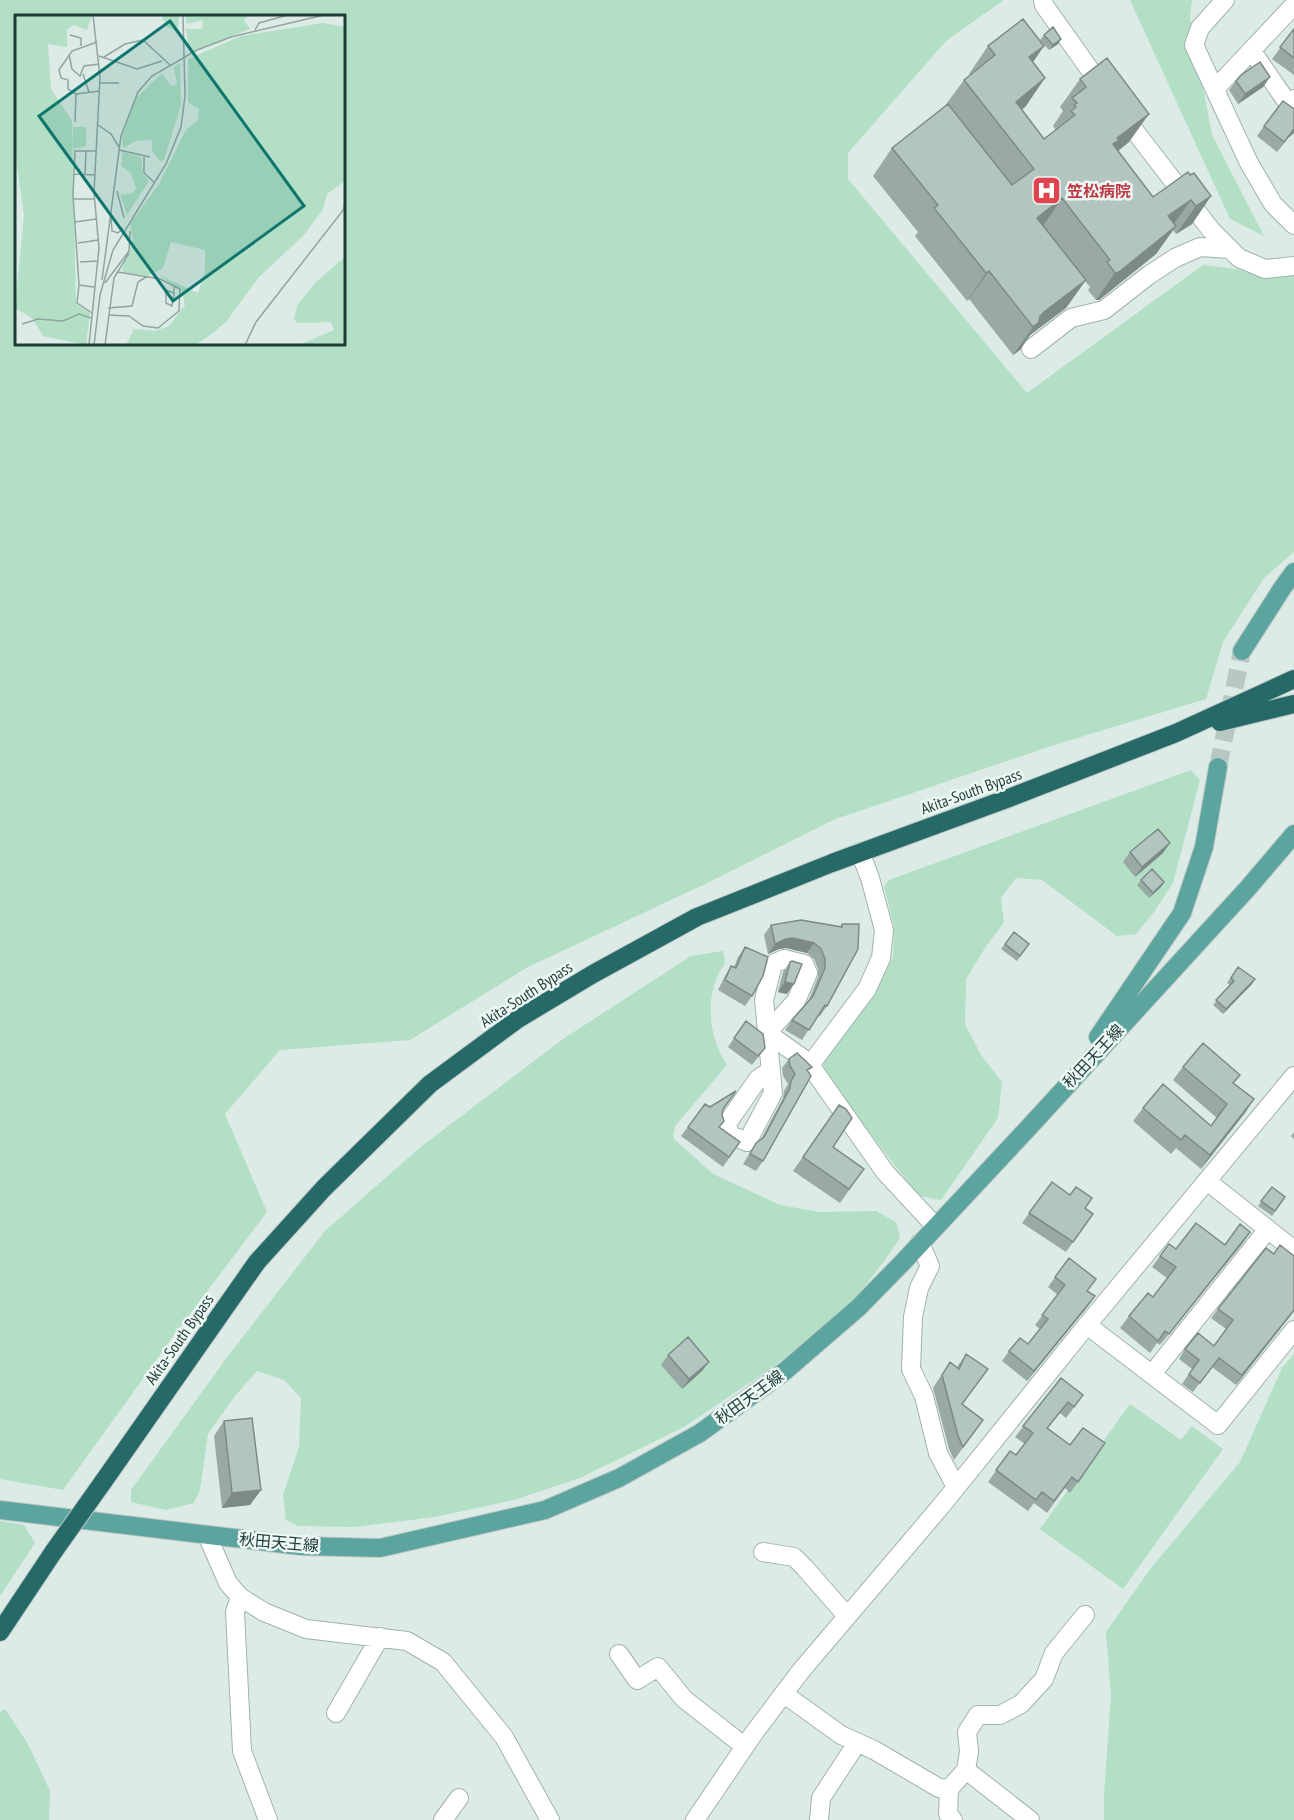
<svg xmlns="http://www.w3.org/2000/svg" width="1294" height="1820" viewBox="0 0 1294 1820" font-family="'PT Sans Narrow','Noto Sans JP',sans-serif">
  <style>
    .green { fill: #b2dfc5; fill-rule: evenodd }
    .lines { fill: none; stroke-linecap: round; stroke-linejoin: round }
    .major-tunnel { stroke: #b7c8c3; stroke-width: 18; stroke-dasharray: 18 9; stroke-linecap: butt }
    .minor-casing { stroke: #a0b3ae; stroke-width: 20 }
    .major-casing { stroke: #c0c8c7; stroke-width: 20 }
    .highway-casing { stroke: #c0c8c7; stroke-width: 20 }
    .minor { stroke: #fff; stroke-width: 18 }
    .major { stroke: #5ca59e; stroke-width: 18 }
    .highway { stroke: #266a67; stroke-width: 18 }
    .highway-bridge-casing { stroke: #c0c8c7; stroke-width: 20; stroke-linecap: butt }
    .highway-bridge { stroke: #266a67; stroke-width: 18 }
    .wall { fill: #99a9a5 }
    .shaded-wall { fill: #7d8a86 }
    .building { fill: #b2c5c0; stroke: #7d8a86; stroke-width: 1.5 }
    .labels { text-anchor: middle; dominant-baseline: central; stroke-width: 5; stroke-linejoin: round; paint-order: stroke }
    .health-label { font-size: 16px; font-weight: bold; fill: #be3a42; stroke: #edf7f4; text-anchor: start }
    .street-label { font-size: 16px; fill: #1d3b38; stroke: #edf7f4 }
    .inset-road { fill: none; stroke: #90a5a0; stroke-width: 1.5 }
    .view { fill: #0f766e; fill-opacity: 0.15; stroke: #0f766e; stroke-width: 3 }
    .inset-edge { fill: none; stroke: #1d3b38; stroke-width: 3 }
  </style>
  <rect width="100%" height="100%" fill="#ddebe6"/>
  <path class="green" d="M0 0H1004L946 41 848 153V179L1027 393 1203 265 1294 276V552L1264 578 1223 642 1206 699 1054 745 833 820 705 884 526 968 410 1040 280 1050 225 1114 267 1212 177 1331 63 1490 0 1479ZM16 16H344V344H16Z
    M1130 0H1192L1190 17 1212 135 1264 236 1230 219Z
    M1191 770 1200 780 1173 883 1154 912 1136 934 1117 936 1042 880 1016 878 1001 898 1004 922 985 948 966 979 965 1024 981 1055 1002 1082 998 1118 941 1200 919 1196 825 1076 823 1058 879 981 893 957 894 926 884 886 889 880Z
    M723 951 725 963C704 993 707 1034 727 1065L675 1126 673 1138 713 1174 780 1205 820 1212 876 1211 896 1222 900 1238 882 1264 854 1300 776 1365 684 1427 580 1478 514 1500 435 1517 354 1527 298 1526 286 1520 283 1495 299 1447 301 1398 284 1380 257 1371 235 1396 208 1434 200 1490 194 1503 166 1510 131 1502V1490L228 1356 325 1231 423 1145 563 1039 691 956Z
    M1294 1354V1820H1104V1795L1111 1695 1106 1632 1151 1568 1240 1462 1282 1368Z
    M1130 1404 1181 1440 1192 1426 1223 1449 1123 1589 1040 1529Z
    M0 1521 24 1525 35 1543 0 1596Z
    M5 1709 28 1744 50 1791 49 1820H0V1712Z"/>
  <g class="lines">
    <path class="major-tunnel" d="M1218 767 1242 651"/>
    <defs>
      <path id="minor" d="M1043 0 1044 5 1105 91
        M1225 0 1200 28 1194 45 1249 163 1273 204 1294 225
        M1256 57 1289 105 1294 99
        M1215 89 1294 5
        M1121 113 1211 230 1239 258 1265 269 1294 266
        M1031 349 1071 318 1104 310 1149 275 1175 258 1200 247 1230 249
        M767 1033 796 1001 808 973 804 964 784 959 773 964 764 1000 773 1093 747 1142 731 1135 726 1125 758 1079 771 1070
        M767 1033 801 1057 810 1065 885 1172 936 1227
        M810 1065 867 989 881 958 884 930 870 878 860 852
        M1207 1181 1294 1250
        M920 1243 930 1266 919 1288 913 1317 911 1369 924 1396 938 1453 956 1487
        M1087 1325 1218 1425 1294 1330
        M1152 1374 1268 1229
        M207 1535 228 1583 240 1597 264 1612 306 1629 407 1641 443 1662 504 1737 550 1820
        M763 1552 794 1557 805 1568 847 1616
        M240 1597 235 1612 242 1751 268 1820
        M619 1654 637 1680 658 1667 684 1699 744 1746
        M784 1694 841 1735 874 1750 939 1788 949 1789 966 1770 969 1752 967 1732 978 1715H1000L1021 1704 1044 1679 1054 1653 1085 1615
        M336 1713 380 1637
        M966 1770 1030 1820
        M949 1789 948 1814 953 1820
        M443 1820 459 1798
        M695 1820 754 1733 800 1672 941 1506 1087 1325 1294 1076
        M819 1820 821 1798 857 1743"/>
      <path id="major" d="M1242 651 1283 587 1294 572
        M1098 1037 1182 913 1204 847 1218 767
        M0 1510 301 1546 380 1548 545 1510 619 1478 700 1433 785 1371 858 1308 904 1261 1032 1124 1248 888 1294 834"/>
      <path id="highway" d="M1220 722 1294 704
        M103 1482 257 1262 324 1188 430 1084 518 1019 593 974 697 917 832 863 1009 798 1176 733 1294 679
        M0 1632 54 1551"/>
    </defs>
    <use href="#minor" class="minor-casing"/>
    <use href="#major" class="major-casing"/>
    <use href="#highway" class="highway-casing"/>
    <use href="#minor" class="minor"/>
    <use href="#major" class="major"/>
    <use href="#highway" class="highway"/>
    <defs>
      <path id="highway-bridge" d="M54 1551 103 1482"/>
    </defs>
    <use href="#highway-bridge" class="highway-bridge-casing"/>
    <use href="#highway-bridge" class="highway-bridge"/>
  </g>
  <path class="wall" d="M1294 29V75L1272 59Z
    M1044 35 1061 39 1058 44 1049 50 1040 40Z
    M988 46 1033 62 1026 106 1022 110 1044 139 1056 130 1053 126 1063 111 1060 107 1080 79 1129 142 1118 151 1153 197 1190 175 1211 196 1192 224 1176 234 1173 230 1156 254 1099 300H1096L1088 290 1090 287 1085 281 1066 308 1030 335 1020 350 1013 355 969 299 967 301 915 236 918 232 873 176 892 148 944 107 964 80 970 75 969 74Z
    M1270 77 1263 87 1238 104 1229 90 1236 81Z
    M1294 109V133L1288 138 1277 152 1257 136 1264 126Z
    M1130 852 1163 853 1135 877 1123 862Z
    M1141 880 1164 882 1161 887 1149 898 1137 885Z
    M842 924H859L827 1006 820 1016 818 1015 802 1040 785 1030 792 1020 808 1002 818 977V969L814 959 807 953 786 948 779 949 768 954 764 935 771 925 840 927Z
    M1014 932 1029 944 1017 961 1001 949Z
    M745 947 752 996 745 1006 718 990 725 976 731 966 734 967 738 957Z
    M790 962 787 994 778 992 783 972Z
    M1238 967 1252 984 1223 1014 1213 1005 1230 985 1227 983Z
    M746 1021 765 1048 752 1065 728 1047Z
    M789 1059 808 1072 763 1161 756 1171 743 1164 756 1143 761 1139 783 1098 784 1091 788 1084 783 1076 782 1068Z
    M1183 1067 1234 1083 1254 1099 1201 1169 1176 1148 1171 1154 1133 1121 1143 1108 1211 1126 1217 1118 1173 1080Z
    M705 1104 710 1107 723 1109 720 1127 740 1142 723 1167 681 1136Z
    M839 1105 833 1147 864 1169 840 1203 793 1171Z
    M1294 1132V1139L1291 1136Z
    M1052 1182 1093 1214 1066 1252 1022 1223Z
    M1272 1187 1285 1197 1272 1216 1258 1206Z
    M1250 1232 1242 1244 1160 1345 1157 1343 1150 1353 1120 1328 1129 1316 1153 1297 1167 1278 1152 1267 1169 1244 1176 1249 1225 1245Z
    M1274 1254 1294 1256V1311L1236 1385 1212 1367 1193 1392 1182 1384 1192 1369 1179 1359 1185 1349 1214 1346 1226 1329 1211 1318 1218 1309Z
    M1069 1258 1088 1291V1306L1027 1381 1002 1361 1009 1351 1028 1344 1040 1329 1035 1325 1058 1295 1048 1287Z
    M966 1354 962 1405 983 1420 954 1460 949 1449 933 1388 950 1362 957 1367Z
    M668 1355 702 1371 682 1389 661 1365Z
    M1061 1378 1075 1406 1066 1418 1060 1413 1048 1428 1070 1445 1105 1443 1070 1493 1065 1488 1047 1513 1034 1503 1028 1511 988 1482 1010 1451 1016 1455 1025 1444 1015 1437Z
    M224 1421 261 1490 250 1505 222 1508 214 1436Z"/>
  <path class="shaded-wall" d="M1061 39 1058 44 1049 50 1053 45Z
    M1044 46 1025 74 1029 57Z
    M1270 77 1263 87 1238 104 1245 94Z
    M1045 78 1026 106 1000 126 1016 102Z
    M1149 114 1129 142 1104 162 1117 138Z
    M1294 129V133L1288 138 1277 152Z
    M1211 196 1192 224 1176 234 1196 206Z
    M1062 198 1043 226 1037 218Z
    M1191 200 1171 228 1168 216Z
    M1176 226 1156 254 1099 300H1096L1115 273Z
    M989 271 969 299 967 301 986 273Z
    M1086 280 1066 308 1030 335 1020 350 1013 355 1044 312Z
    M1170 843 1163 853 1135 877 1142 867Z
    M1164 882 1161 887 1149 898 1153 893Z
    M793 938 814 943 807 953 786 948 779 949 768 954 775 944 786 939Z
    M1255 979 1252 984 1223 1014 1226 1009Z
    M785 982 794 984 787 994 778 992Z
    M1254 1099 1245 1113 1201 1169 1210 1155Z
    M1250 1232 1242 1244 1160 1345 1169 1334Z
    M1095 1296 1088 1306 1027 1381 1034 1371Z
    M1294 1310V1311L1236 1385 1242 1375Z
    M709 1362 702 1371 682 1389 689 1379Z
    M261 1490 250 1505 222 1508 232 1493Z"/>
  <path class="building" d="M1023 19 1044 46 1029 57 1045 78 1016 102 1044 139 1075 115 1071 111 1076 107 1074 105 1077 103 1072 98 1086 87 1080 79 1107 58 1149 114 1117 138 1119 140 1113 144 1118 151 1153 197 1188 172 1190 175 1194 173 1211 196 1196 206 1191 200 1168 216 1176 226 1119 272 1115 273 1107 262 1110 260 1062 198 1037 218 1086 280 1044 312 1040 316 1039 322 1033 327 989 271 986 273 934 208 938 205 892 148 948 104 1012 185 1034 169 964 80 995 55 988 46Z
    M1053 27 1061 39 1053 45 1044 35Z
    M1294 29V58L1280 47Z
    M1260 62 1270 77 1245 94 1236 81 1241 75Z
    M1283 101 1294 109V129L1284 142 1264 126Z
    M1158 829 1170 843 1142 867 1130 852Z
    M1152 869 1164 882 1153 893 1141 880Z
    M801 920 842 927V924H859L858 949 827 1006 825 1005 809 1030 792 1020 813 996 825 968V959L821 949 814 943 793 938 786 939 775 944 771 925Z
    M1014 932 1029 944 1020 956 1005 944Z
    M745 947 768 957 763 976 752 996 725 980 731 966 736 968Z
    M792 961 802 964 794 984 785 982 790 962Z
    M1238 967 1255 979 1226 1009 1216 1000 1234 981 1231 978Z
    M746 1021 763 1034 765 1048 758 1056 734 1038Z
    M1203 1043 1240 1075 1233 1083 1254 1099 1210 1155 1185 1135 1181 1140 1143 1108 1163 1084 1211 1126 1227 1104 1183 1067Z
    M797 1053 812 1067 807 1070 811 1076 763 1161 750 1154 756 1143 764 1137 790 1088 791 1081 795 1074 790 1066 789 1059Z
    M736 1091 723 1109 722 1115 724 1121 719 1127 740 1142 729 1157 688 1127 705 1104 710 1107Z
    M839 1105 846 1109 852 1118 833 1147 864 1169 849 1189 803 1157Z
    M1052 1182 1070 1195 1076 1187 1092 1198 1085 1208 1093 1214 1073 1242 1029 1213Z
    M1272 1187 1285 1197 1275 1211 1261 1201Z
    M1196 1223 1225 1245 1240 1224 1250 1232 1169 1334 1165 1331 1158 1341 1129 1316 1148 1293 1153 1297 1176 1267 1160 1256 1169 1244 1176 1249Z
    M1280 1245 1294 1256V1310L1242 1375 1219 1358 1200 1383 1189 1374 1199 1360 1185 1349 1198 1333 1214 1346 1233 1320 1218 1309 1266 1248 1274 1254Z
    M1069 1258 1096 1279 1087 1291 1095 1296 1034 1371 1009 1351 1020 1338 1028 1344 1048 1319 1042 1315 1065 1285 1055 1277Z
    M688 1337 709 1362 689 1379 668 1355Z
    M966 1354 988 1369 962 1404 983 1420 963 1447 958 1436 942 1375 950 1362 959 1369Z
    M1061 1378 1083 1395 1074 1407 1068 1402 1047 1428 1070 1445 1083 1428 1105 1443 1078 1482 1072 1477 1054 1501 1042 1492 1036 1500 996 1470 1010 1451 1016 1455 1033 1433 1023 1426Z
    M252 1418 261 1490 232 1493 224 1421Z"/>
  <defs>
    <symbol id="hospital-square" viewBox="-11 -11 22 22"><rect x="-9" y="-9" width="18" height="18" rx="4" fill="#e0444e" stroke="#edf7f4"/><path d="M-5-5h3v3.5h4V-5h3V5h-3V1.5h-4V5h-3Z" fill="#fff"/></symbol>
  </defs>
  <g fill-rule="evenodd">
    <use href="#hospital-square" x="1030" y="174" width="33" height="33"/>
  </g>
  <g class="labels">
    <g class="health-label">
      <text x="1067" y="191">笠松病院</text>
    </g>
    <g class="street-label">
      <text transform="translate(971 791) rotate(-20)">Akita-South Bypass</text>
      <text transform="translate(526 994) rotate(-33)">Akita-South Bypass</text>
      <text transform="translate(1093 1056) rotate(-47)">秋田天王線</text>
      <text transform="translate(179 1339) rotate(-55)">Akita-South Bypass</text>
      <text transform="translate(749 1397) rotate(-36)">秋田天王線</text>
      <text transform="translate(279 1542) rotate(5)">秋田天王線</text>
    </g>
  </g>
  <g transform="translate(15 15)">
    <rect width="330" height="330" fill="#ddebe6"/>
    <path d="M0 0H77L72 15 59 10 52 14V32L33 29 36 74 57 106 61 289 75 298 71 330 28 321 17 303 0 293 9 200 0 136ZM146 0H164L163 17 152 12ZM170 0H234L229 5 235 14 174 37 171 14H187L188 5 172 9ZM308 8 330 12V166L312 179 308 194 289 220 244 262 211 307 194 321 180 330H111L119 314 140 316 154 311 170 290 167 277 144 260 183 278 190 256V235L156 227 148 253 133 261 108 257 107 253 118 225 115 209 144 169 171 115 183 105 184 94 173 87V44L226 21ZM165 48 166 90 149 145 146 147 137 136V125L121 126 108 133 107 122 121 83 147 58 156 71 162 70 159 52ZM58 112H71V131L58 134ZM108 137 126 142 128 159 134 166 112 200 105 180 118 178 121 173 116 158 106 151ZM330 242V330H284L319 315 316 307 282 308 279 303 282 291 301 267Z" fill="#b2dfc5"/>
    <path class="inset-road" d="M240 15 244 8 273 0M55 20 66 23V31M54 39 57 54 65 61 69 51 84 49M84 41 122 54 147 46M89 42 110 29 128 25 155 50M68 59 74 77M85 68H104M61 79 53 74V65L46 63 44 55 57 36 82 27M60 107 61 79 85 76M83 110 96 119 104 132M104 135 135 142M129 142V158L139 167M59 159 80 160M70 159 71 136M102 176 109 203M58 184H79M96 202 97 216 103 218 108 213M60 207 81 204M63 228 83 225M65 247 83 246M87 265 106 121 123 77 137 61 182 35 216 22 309 0M90 268 114 236 115 216M64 270 62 288 77 298M79 272 64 270 58 180 60 136H81M159 278 151 275V288L157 291 159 278V271M93 293 117 291 123 267 131 262M93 300 114 301 128 311 143 313 164 296 165 274 145 264 103 257M7 309 23 304 48 306 64 299 76 303M74 330 84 233 79 177 85 62 78 0M79 330 85 280 98 235 151 149 166 112 170 81 168 0M90 330 99 263 114 238M230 330 241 307 329 194 330 185"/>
    <path class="view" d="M155 6 289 191 158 286 24 101Z"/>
    <rect width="330" height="330" class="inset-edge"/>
  </g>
</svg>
